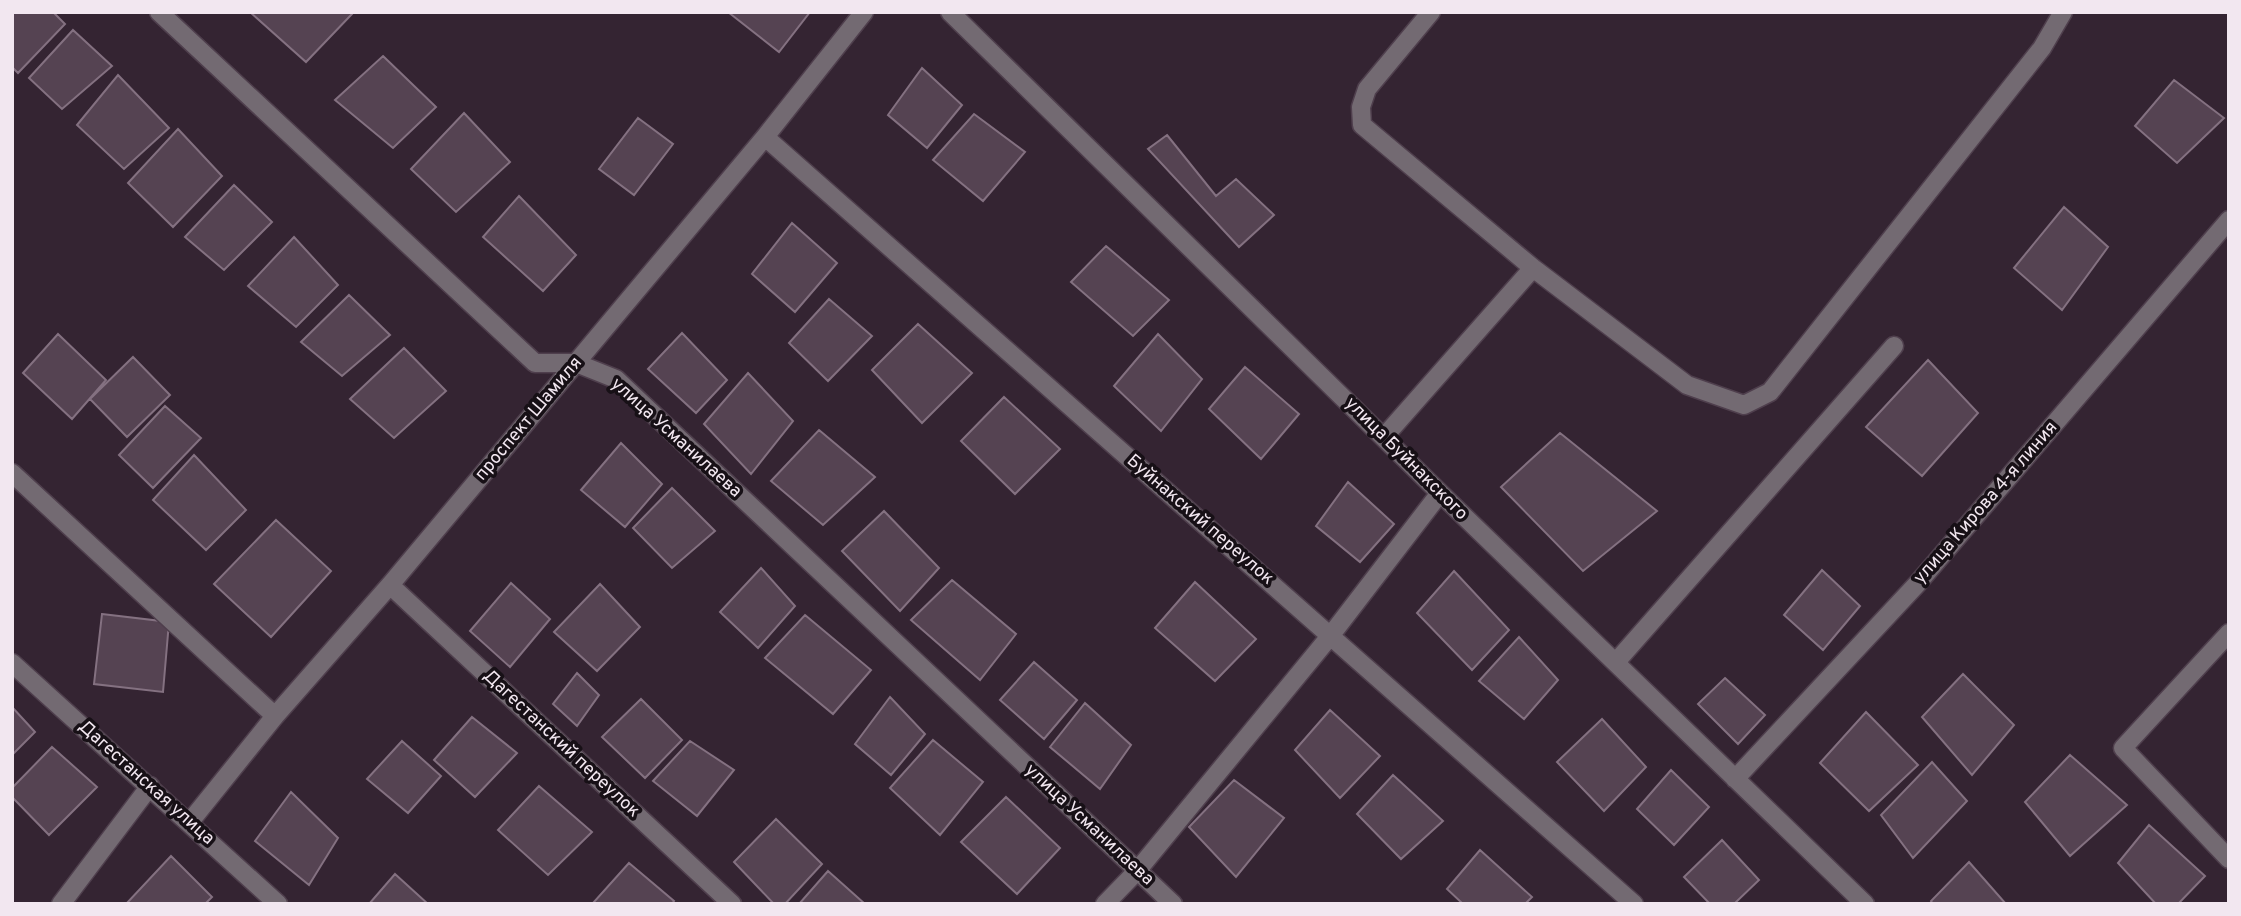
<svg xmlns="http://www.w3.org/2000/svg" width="2241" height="916" viewBox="0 0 2241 916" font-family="Overpass,sans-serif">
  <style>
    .building { fill: #554352; stroke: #847181; stroke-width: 2 }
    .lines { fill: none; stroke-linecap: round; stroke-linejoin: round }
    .minor-casing { stroke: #4f3f4d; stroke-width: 21 }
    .minor { stroke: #736a72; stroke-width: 18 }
    .labels { text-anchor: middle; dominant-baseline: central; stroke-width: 7; stroke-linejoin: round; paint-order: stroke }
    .street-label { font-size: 18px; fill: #f2e7f0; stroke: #171016 }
  </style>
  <rect width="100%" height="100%" fill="#342432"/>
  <path class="building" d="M12 12H53L65 24 18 73 12 67Z
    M250 12H351L352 14 306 62Z
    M728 12H810L779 52Z
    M73 30 112 66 62 109 29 78Z
    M383 56 436 107 393 148 335 100Z
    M922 68 962 105 927 148 888 115Z
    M118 75 169 128 124 169 77 125Z
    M2174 80 2224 118 2177 163 2135 126Z
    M464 113 510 162 456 212 411 169Z
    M974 114 1025 152 983 201 933 160Z
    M638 118 673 144 634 195 599 169Z
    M178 129 222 176 173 227 128 183Z
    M1167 135 1216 196 1236 179 1274 215 1239 247 1148 149Z
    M234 185 272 222 224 270 185 237Z
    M519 196 576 255 543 291 483 237Z
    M2064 207 2108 247 2062 310 2014 268Z
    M792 223 837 263 795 312 752 274Z
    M294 237 338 285 296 327 248 286Z
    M1106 246 1169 300 1133 336 1071 282Z
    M349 295 390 335 342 376 301 342Z
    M829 299 872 336 828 381 789 343Z
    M918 324 972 373 922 423 872 370Z
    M682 333 727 380 696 413 648 369Z
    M58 334 106 380 72 419 23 373Z
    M1158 334 1202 379 1161 431 1114 386Z
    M404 348 446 391 394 438 350 399Z
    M133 357 170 395 127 437 90 399Z
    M1928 360 1978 413 1922 476 1866 427Z
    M1245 367 1299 414 1261 459 1209 409Z
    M748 373 793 421 751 474 704 424Z
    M1004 397 1060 449 1015 494 961 441Z
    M165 406 201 438 153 488 119 455Z
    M819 430 875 477 823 525 771 481Z
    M1560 433 1657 511 1583 571 1501 487Z
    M621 443 662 484 625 527 581 490Z
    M194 455 246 510 206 550 153 500Z
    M1348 482 1394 524 1360 562 1316 526Z
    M672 488 715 531 672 568 633 528Z
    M884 511 939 568 900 611 842 551Z
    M276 520 331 571 271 637 214 584Z
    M761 568 795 606 758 648 720 612Z
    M1822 570 1860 606 1823 650 1784 615Z
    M1454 571 1509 630 1472 670 1417 613Z
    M952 580 1016 634 980 680 911 620Z
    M1195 582 1256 639 1215 681 1155 628Z
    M511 583 550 619 510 667 470 631Z
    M600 584 640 627 597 671 554 632Z
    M102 614 169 622 163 692 94 684Z
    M805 615 871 670 833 714 765 658Z
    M1519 637 1558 680 1524 719 1479 681Z
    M1034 662 1077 700 1044 739 1000 700Z
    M577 673 599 695 577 726 553 704Z
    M1963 674 2014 725 1972 775 1922 717Z
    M1725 678 1765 715 1738 744 1698 704Z
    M890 697 925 734 891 775 855 744Z
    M641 699 682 740 645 778 602 737Z
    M1085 703 1131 745 1100 789 1050 747Z
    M12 707 35 732 12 755Z
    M1330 710 1380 756 1340 798 1295 750Z
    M1866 712 1918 765 1869 811 1820 763Z
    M472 717 517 753 475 797 434 760Z
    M1602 719 1646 767 1604 811 1557 762Z
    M933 740 983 782 940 835 890 788Z
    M402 741 441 776 408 813 367 779Z
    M690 741 734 770 697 816 653 781Z
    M52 747 97 787 49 835 12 797V788Z
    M2070 755 2127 805 2070 856 2025 802Z
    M1932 762 1967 801 1913 858 1881 815Z
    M1671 770 1709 807 1674 845 1637 809Z
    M1393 775 1443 821 1401 859 1357 814Z
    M1234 780 1284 818 1236 877 1189 827Z
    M539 786 592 832 548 875 498 830Z
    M291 792 338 838 309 885 255 841Z
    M1006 797 1060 848 1017 894 961 842Z
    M776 819 822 864 785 904H774L734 862Z
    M2149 825 2205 876 2178 904H2156L2118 863Z
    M1722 840 1759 880 1734 904H1710L1684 877Z
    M1480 850 1532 897 1525 904H1463L1447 889Z
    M171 856 212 897 205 904H126Z
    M1969 862 2006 904H1933L1931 901Z
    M629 863 674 901 672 904 593 903Z
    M828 871 865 904H799Z
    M395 874 428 904H369Z"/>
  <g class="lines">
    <defs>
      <path id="minor" d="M159 12 535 363H576L616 379 1173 904
        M950 12 1440 493 1865 904
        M1431 12 1367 89 1361 107 1362 125 1533 268 1687 385 1744 405 1770 392 2042 48 2063 12
        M765 137 1634 904
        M1384 437 1533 268
        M12 473 275 716
        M390 585 732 904
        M2229 633 2123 748 2229 859
        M1616 662 1894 346
        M12 663 278 904
        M1735 779 1918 583 2229 220
        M189 823 275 716 390 585 765 137 864 12
        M61 904 150 786
        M1105 904 1137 871 1331 635 1440 493"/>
    </defs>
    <use href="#minor" class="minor-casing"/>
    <use href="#minor" class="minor"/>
  </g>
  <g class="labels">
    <g class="street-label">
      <text transform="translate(529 419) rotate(-50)">проспект Шамиля</text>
      <text transform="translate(676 438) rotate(42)">улица Усманилаева</text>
      <text transform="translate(1406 459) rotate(45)">улица Буйнакского</text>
      <text transform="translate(1986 503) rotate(-49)">улица Кирова 4-я линия</text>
      <text transform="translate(1200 520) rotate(41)">Буйнакский переулок</text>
      <text transform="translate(561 744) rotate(43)">Дагестанский переулок</text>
      <text transform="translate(146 783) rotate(42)">Дагестанская улица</text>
      <text transform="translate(1089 825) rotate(43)">улица Усманилаева</text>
    </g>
  </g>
  <rect width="2241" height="916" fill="none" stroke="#f2e7f0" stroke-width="28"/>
</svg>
